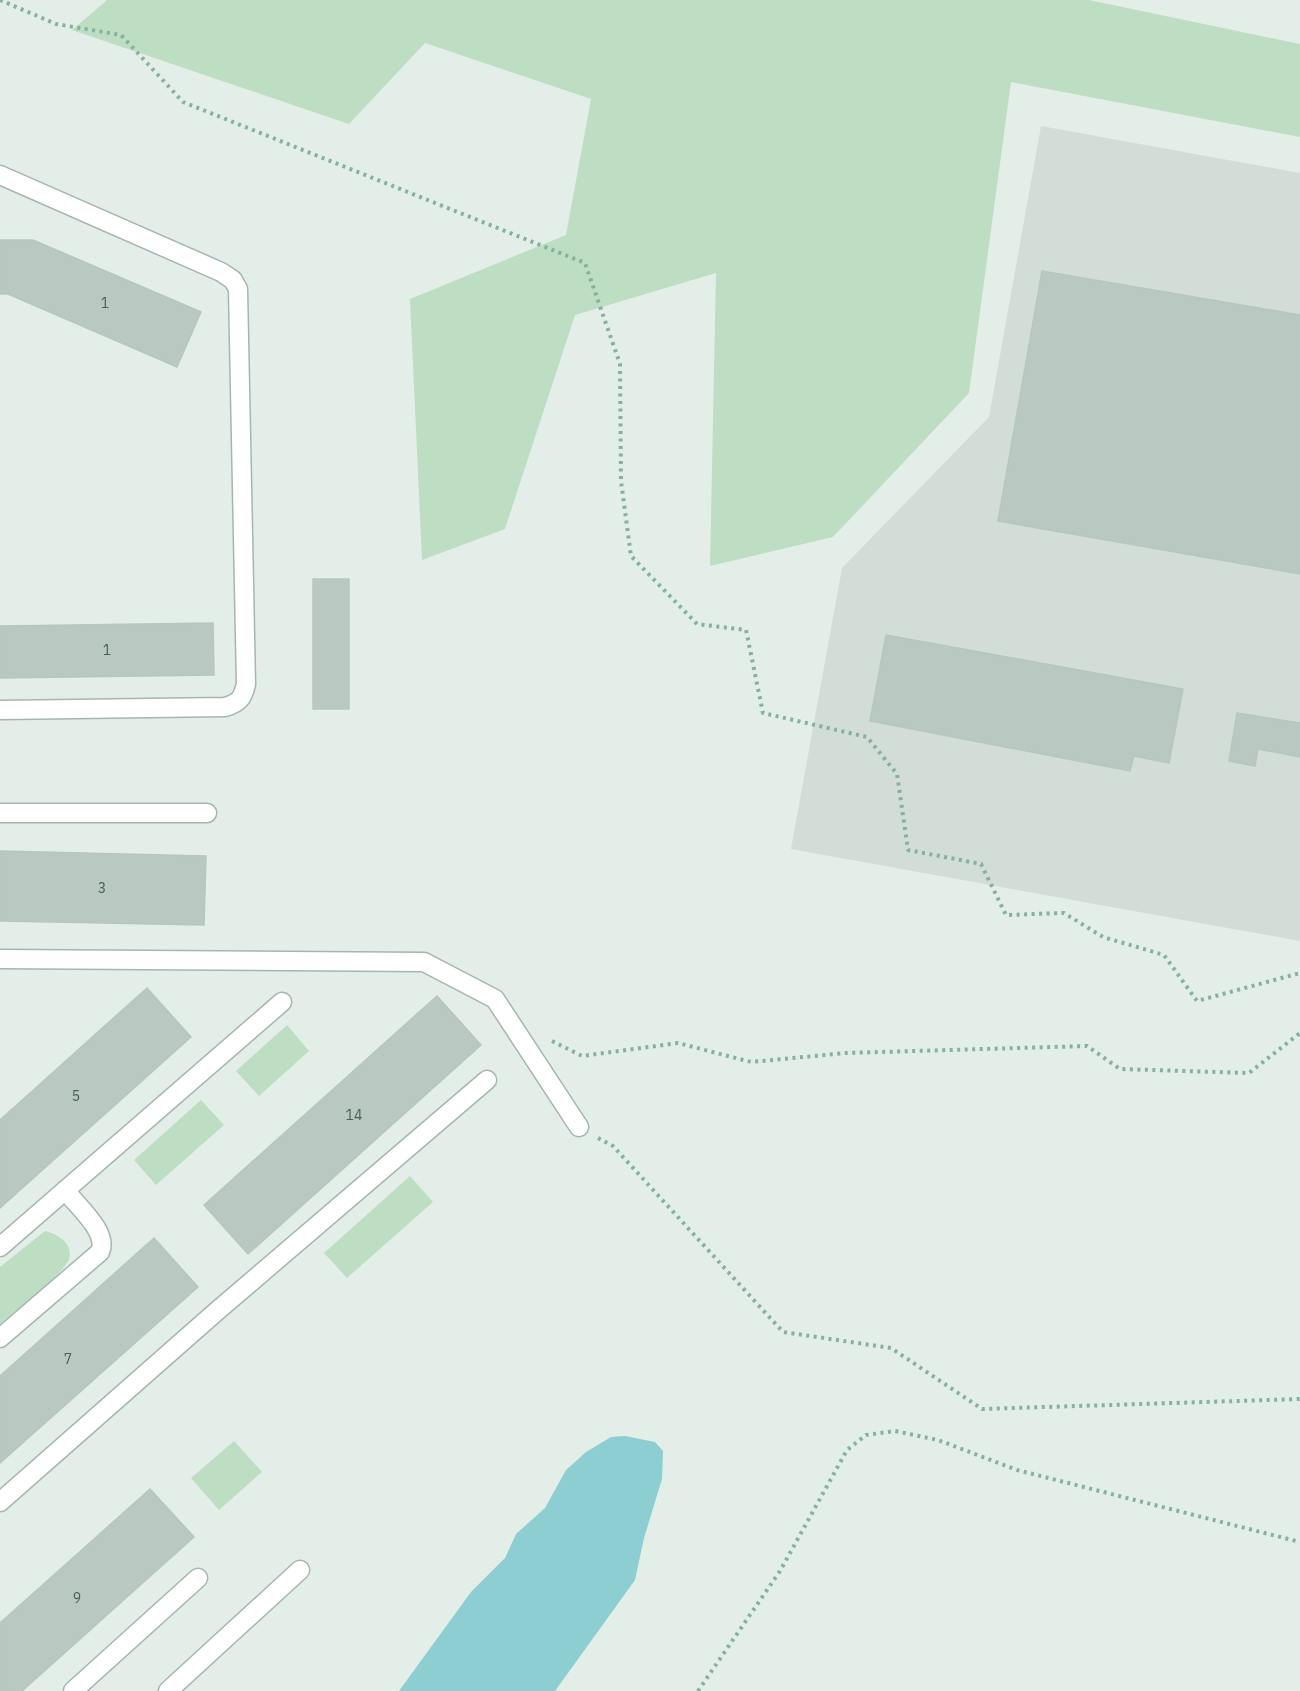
<svg xmlns="http://www.w3.org/2000/svg" width="1300" height="1691" viewBox="0 0 1300 1691" font-family="'IBM Plex Sans',sans-serif">
  <style>
    .built { fill: #d2ddd7 }
    .green { fill: #bddec3 }
    .water { fill: #8cced2 }
    .building { fill: #b9c8c1; stroke: #b6c7be; stroke-width: 1.5 }
    .lines { fill: none; stroke-linecap: round; stroke-linejoin: round }
    .minor-casing { stroke: #a6b6af; stroke-width: 21 }
    .path { stroke: #85b19e; stroke-width: 4; stroke-dasharray: 3 4.5; stroke-linecap: butt }
    .minor { stroke: #fff; stroke-width: 18 }
    .labels { text-anchor: middle; dominant-baseline: central; stroke-width: 6; stroke-linejoin: round; paint-order: stroke }
    .number-label { font-size: 14px; fill: #486158 }
  </style>
  <rect width="100%" height="100%" fill="#e4eee8"/>
  <path class="built" d="M1041 126 1300 173V941L791 849 842 568 989 417Z"/>
  <path class="green" d="M107 0H1089L1300 44V137L1011 82 969 393 833 537 710 566 716 273 575 315 505 529 422 560 410 299 566 235 591 99 425 43 349 124 72 30Z
    M287 1025 309 1051 259 1096 236 1071Z
    M201 1100 224 1125 156 1185 134 1160Z
    M410 1176 433 1202 347 1278 324 1253Z
    M45 1231C57 1234 74 1243 69 1259 65 1273 13 1312 0 1324V1267Z
    M234 1441 262 1472 219 1510 191 1478Z"/>
  <path class="water" d="M625 1436 655 1442 663 1451 662 1479 644 1538 635 1580 555 1691H399L471 1592 505 1558 516 1534 545 1508 566 1470 586 1452 611 1437Z"/>
  <path class="building" d="M0 240H33L201 312 177 367 8 294H0Z
    M1042 271 1300 315V574L998 521Z
    M313 579H349V709H313Z
    M213 623 214 675 0 678V626Z
    M886 635 1183 689 1169 763 1134 756 1130 771 870 721Z
    M1237 713 1300 723V757L1258 749 1255 766 1229 761Z
    M0 851 206 856 204 925 0 921Z
    M147 988 191 1037 0 1208V1120Z
    M437 996 481 1045 248 1254 204 1205Z
    M154 1238 198 1287 0 1463V1376Z
    M150 1489 194 1537 22 1691H0V1623Z"/>
  <g class="lines">
    <defs>
      <path id="minor" d="M0 175 221 272 233 280 238 289 246 684C243 698 239 703 225 707L0 710
        M0 813H207
        M0 959 424 962 495 999 579 1127
        M0 1247 282 1002
        M0 1338 100 1252C109 1232 77 1206 65 1190
        M0 1502 217 1311 487 1080
        M73 1691 198 1578
        M168 1691 300 1570"/>
    </defs>
    <use href="#minor" class="minor-casing"/>
    <path class="path" d="M0 0 56 24 121 35 183 102 585 263 620 364 621 481 631 556 697 624 746 630 763 713 867 737 897 774 908 850 981 864 1006 915 1064 913 1103 937 1164 955 1197 1001 1300 973
      M552 1041 582 1056 678 1043 751 1062 846 1053 1087 1046 1120 1069 1249 1073 1300 1033
      M598 1138 613 1146 783 1332 891 1348 982 1409 1300 1399
      M698 1691 780 1571 847 1450 866 1435 895 1431 938 1440 1017 1470 1300 1542"/>
    <use href="#minor" class="minor"/>
  </g>
  <g class="labels">
    <g class="number-label">
      <text x="105" y="303">1</text>
      <text x="107" y="650">1</text>
      <text x="102" y="888">3</text>
      <text x="76" y="1096">5</text>
      <text x="354" y="1115">14</text>
      <text x="68" y="1359">7</text>
      <text x="77" y="1598">9</text>
    </g>
  </g>
</svg>
